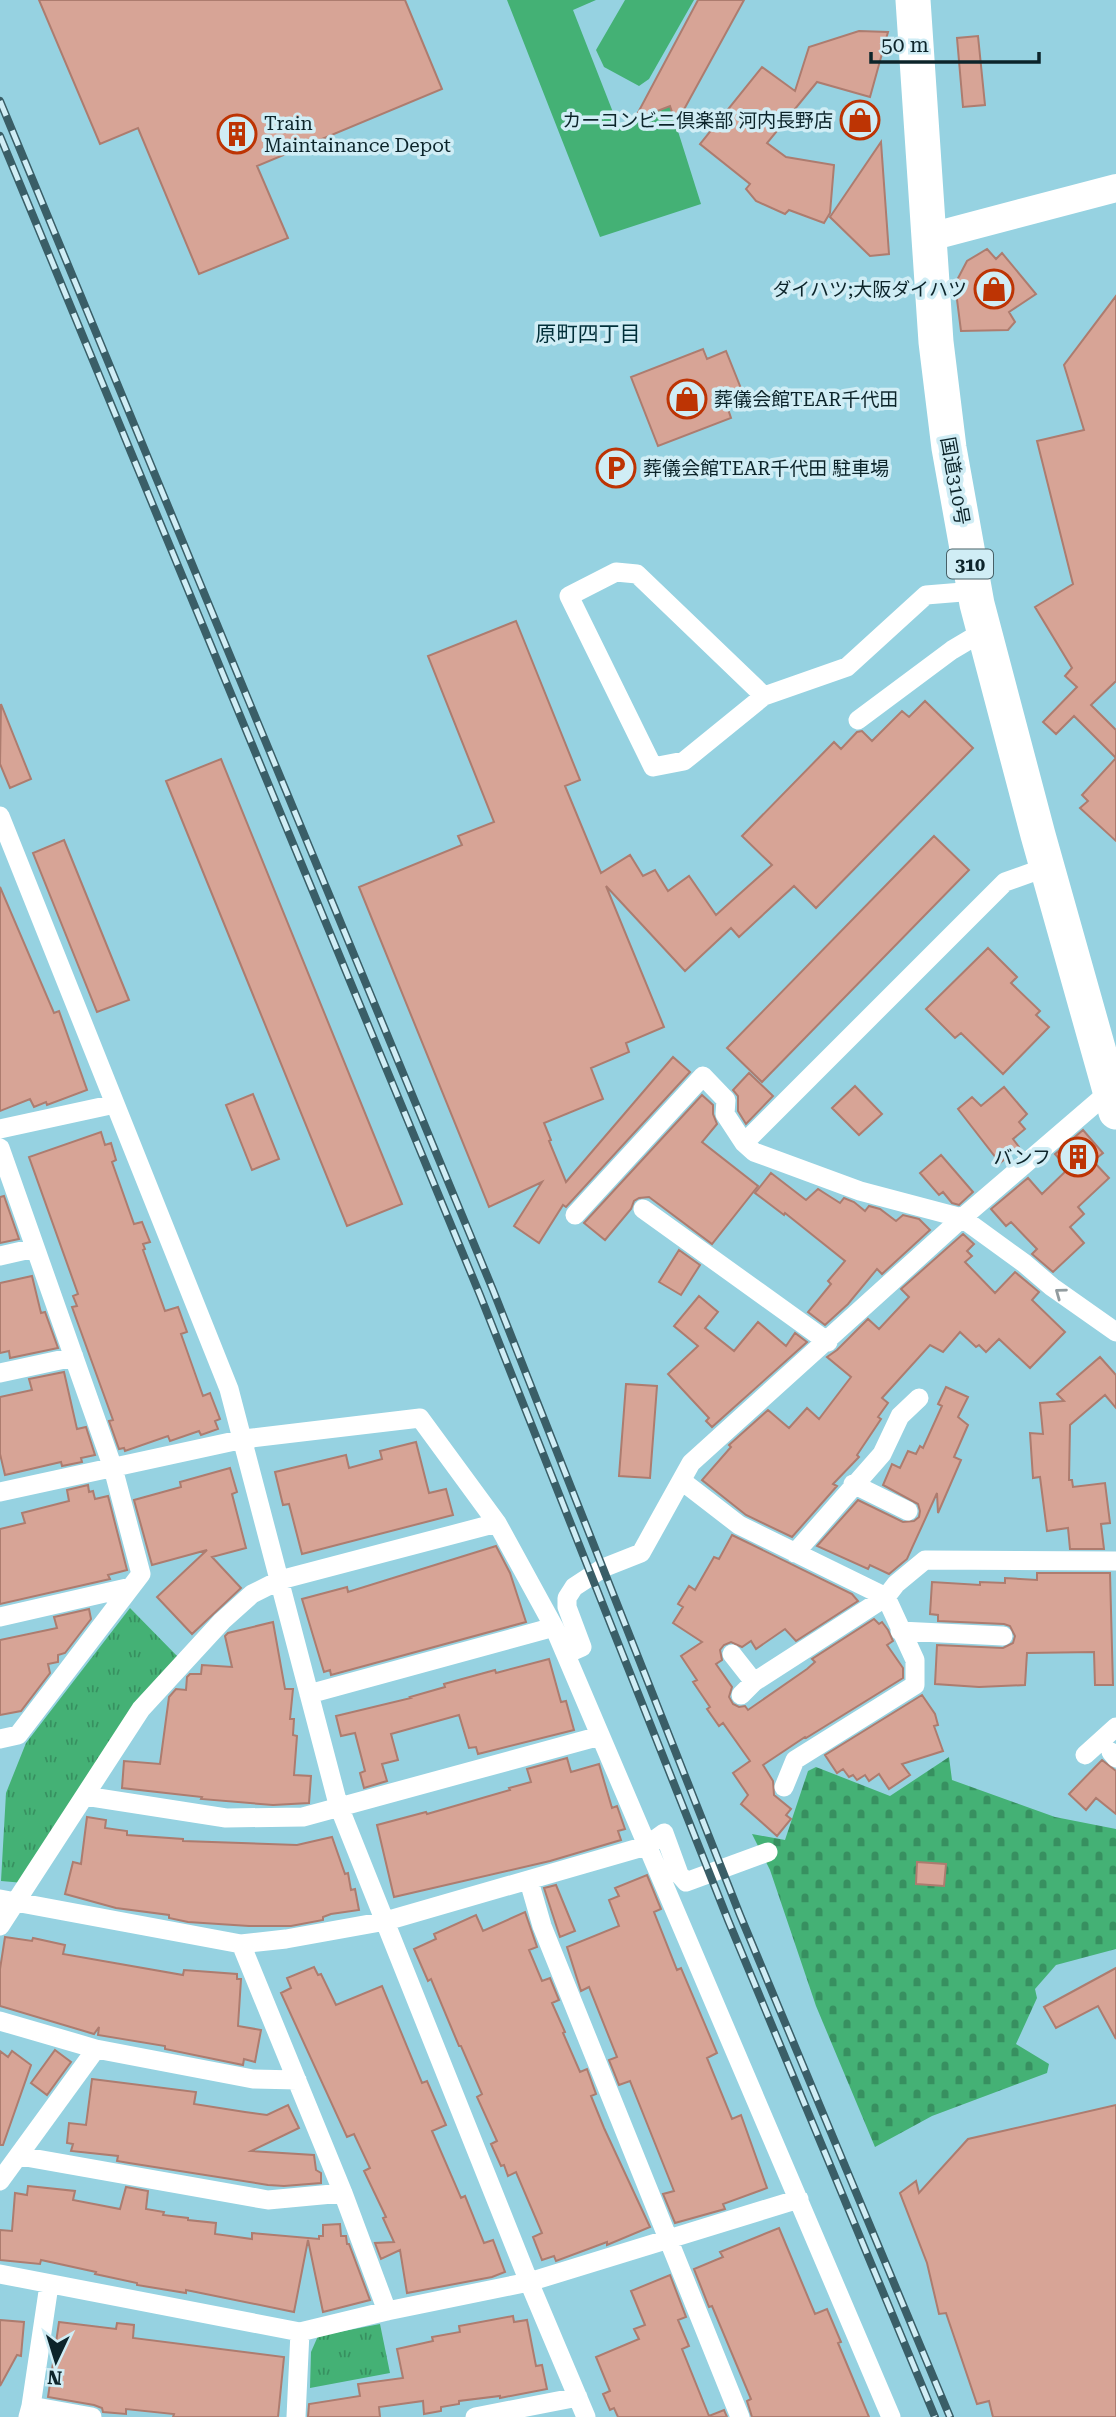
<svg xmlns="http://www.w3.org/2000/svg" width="1116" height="2417" viewBox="0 0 1116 2417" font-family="'Roboto Serif','Noto Sans JP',serif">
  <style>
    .cemetery { fill: url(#cemetery-stones) }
    .park { fill: url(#park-tufts) }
    .pitch { fill: #44b175 }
    .building { fill: #d7a496; stroke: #ad7c6f; stroke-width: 2 }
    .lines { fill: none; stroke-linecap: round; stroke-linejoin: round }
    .street { stroke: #fff; stroke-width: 19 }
    .secondary { stroke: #fff; stroke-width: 28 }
    .highway { stroke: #fff; stroke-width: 35 }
    .rail-casing { stroke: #3a5e67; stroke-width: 8 }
    .rail { stroke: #d0edf5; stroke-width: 5; stroke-dasharray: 16; stroke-linecap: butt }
    .oneway { stroke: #929c9f }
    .labels { text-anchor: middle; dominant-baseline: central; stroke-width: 7; stroke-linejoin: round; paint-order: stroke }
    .shield { fill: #d0edf5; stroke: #476067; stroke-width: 2 }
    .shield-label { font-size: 18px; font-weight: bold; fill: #0c242a }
    .poi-label { font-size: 19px; fill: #0c242a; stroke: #d0edf5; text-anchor: end }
    .street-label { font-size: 19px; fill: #0c242a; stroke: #d0edf5 }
    .neighbourhood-label { font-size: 21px; fill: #002f39; stroke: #d0edf5 }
  </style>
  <defs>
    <pattern id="cemetery-stones" width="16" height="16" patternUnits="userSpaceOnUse" patternTransform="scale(1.75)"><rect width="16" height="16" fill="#44b175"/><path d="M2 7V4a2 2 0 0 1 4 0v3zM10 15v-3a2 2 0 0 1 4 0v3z" fill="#379060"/></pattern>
    <pattern id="park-tufts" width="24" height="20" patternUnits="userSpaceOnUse" patternTransform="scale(1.75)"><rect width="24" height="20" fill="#44b175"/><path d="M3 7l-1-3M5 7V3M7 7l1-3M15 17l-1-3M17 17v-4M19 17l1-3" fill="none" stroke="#379060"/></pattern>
  </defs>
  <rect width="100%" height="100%" fill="#96d2e1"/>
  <path class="cemetery" d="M949 1757 952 1780 1055 1817 1116 1829V1949L1056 1965 1035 1989 1037 1998 1016 2044 1049 2064 1047 2073 932 2116 875 2147 816 2006 770 1870 752 1834 785 1840 808 1771 816 1767 890 1796Z"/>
  <path class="park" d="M130 1608 178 1657 24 1883 1 1881 6 1793 26 1743Z
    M380 2324 390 2373 310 2388 311 2352 318 2336Z"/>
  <path class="pitch" d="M507 0H596L573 10 618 125 670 106 701 204 600 237Z
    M625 0H694L649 79 639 86 604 67 596 50Z"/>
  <path class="building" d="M39 0H405L442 89 257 166 288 238 199 274 138 128 100 144Z
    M698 0H744L676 124 670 106 634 120Z
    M859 31 888 32 870 97 817 82 767 143 786 157 834 165 830 213 824 223 789 210 785 214 756 201 746 189 750 184 700 144 762 67 795 91 809 47Z
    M978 36 985 105 963 107 957 38Z
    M881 142 889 254 870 256 830 217Z
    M987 249 996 259 1002 253 1036 294 1009 312 1015 322 1008 330 961 331 955 284 967 261Z
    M1116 296V681L1091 705 1116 730V758L1074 716 1056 734 1043 722 1077 687 1065 676 1072 668 1035 607 1073 584 1037 441 1084 430 1064 365Z
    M703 349 707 359 726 351 744 396 726 403 731 418 658 446 631 377Z
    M516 621 580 780 565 786 601 873 630 855 643 876 655 870 668 891 689 876 716 915 772 865 742 836 834 742 841 749 857 732 862 731 872 741 902 711 909 717 925 701 973 748 816 908 794 886 739 937 731 928 685 971 606 886 664 1027 626 1043 629 1052 591 1068 603 1099 544 1123 551 1140 549 1141 566 1182 673 1057 690 1072 566 1207 563 1205 539 1243 514 1226 542 1182 489 1207 359 887 462 845 458 836 494 822 428 656Z
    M1 704 31 779 10 788 0 764Z
    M1116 758V841L1080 808 1088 801 1082 795Z
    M221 759 402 1204 347 1226 166 781Z
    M934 836 969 870 762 1082 727 1048Z
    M64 840 129 1000 97 1012 33 853Z
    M0 887 54 1013 59 1011 87 1090 47 1105 46 1102 34 1107 30 1099 0 1111Z
    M988 948 1017 977 1011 983 1040 1011 1036 1015 1049 1027 1003 1074 961 1033 955 1038 926 1009Z
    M749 1073 773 1096 746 1124 738 1111V1096L733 1090Z
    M855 1086 882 1114 859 1135 832 1108Z
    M1004 1087 1027 1114 1019 1122 1025 1129 1013 1139 1019 1147 1000 1163 958 1109 972 1097 981 1106Z
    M253 1094 279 1159 252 1170 226 1105Z
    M702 1095 713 1105V1114L717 1124 702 1142 758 1186 712 1244 649 1197 639 1198 634 1201 631 1209 605 1240 584 1223Z
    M1083 1130 1103 1153 1093 1161 1109 1178 1078 1207 1084 1214 1070 1227 1084 1243 1053 1272 1032 1254 1037 1249 1011 1222 1006 1226 991 1209 1028 1178 1042 1194 1068 1169 1055 1154Z
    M101 1132 105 1145 111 1143 116 1160 112 1162 134 1224 142 1222 150 1242 143 1244 145 1249 143 1250 165 1311 178 1307 187 1332 181 1334 203 1396 210 1393 220 1419 215 1421 218 1429 201 1435 199 1431 170 1441 168 1436 125 1451 124 1448 119 1449 109 1421 113 1420 72 1307 77 1306 73 1296 78 1294 29 1157Z
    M941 1155 973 1192 959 1205 952 1203 943 1192 939 1195 920 1173Z
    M771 1173 806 1200 818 1189 840 1203 844 1198 854 1202 865 1211 869 1206 880 1209 896 1221 903 1215 919 1219 930 1230 882 1274 877 1269 848 1304 825 1325 808 1312 831 1284 828 1281 845 1261 785 1213 784 1215 755 1193Z
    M4 1196 19 1239 0 1243V1197Z
    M963 1234 974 1244 967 1251 972 1256 965 1262 995 1293 1015 1272 1039 1292 1032 1300 1065 1332 1030 1368 999 1339 986 1352 979 1345 976 1347 960 1332 943 1352 930 1345 882 1398 888 1403 878 1417 881 1419 857 1455 859 1457 833 1484 837 1486 792 1537 746 1515 702 1480 731 1447 729 1445 768 1410 789 1428 807 1408 819 1419 851 1377 827 1357 837 1350 868 1319 879 1329 909 1297 901 1289Z
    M679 1250 700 1265 681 1295 659 1282Z
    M32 1276 41 1313 45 1312 58 1348 10 1358 9 1351 0 1353V1283Z
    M699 1296 718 1312 705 1328 734 1351 758 1322 786 1346 795 1333 807 1342 712 1427 706 1421 709 1418 668 1374 698 1346 674 1326Z
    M1100 1357 1116 1375V1408L1105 1395 1070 1425 1069 1480H1072L1073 1487 1105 1483 1110 1523 1101 1524 1104 1549H1070L1068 1528 1047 1531 1040 1477 1033 1478 1030 1433 1043 1434 1040 1403 1064 1401 1057 1394Z
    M64 1372 77 1429 86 1427 95 1455 81 1458 82 1462 62 1466 61 1462 5 1475 0 1454V1397L32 1390 29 1379Z
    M626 1384 657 1386 650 1478 619 1476Z
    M946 1387 968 1397 958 1417 968 1425 954 1457 961 1460 938 1513 937 1493 907 1559 889 1574 870 1565 868 1569 817 1546 858 1500 903 1522 914 1521 919 1517 920 1511 918 1504 883 1485 892 1464 900 1468 908 1451 916 1454 920 1446 923 1448 942 1406 938 1404Z
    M416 1442 429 1493 446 1489 453 1515 302 1554 289 1504 283 1505 275 1472 346 1455 349 1468 382 1459 380 1451Z
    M230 1468 237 1492 232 1494 246 1548 212 1557 241 1588 192 1634 157 1597 207 1550 152 1565 134 1500 181 1487 180 1482Z
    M88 1485 89 1492 93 1491 95 1499 108 1496 127 1570 108 1575 110 1579 0 1604V1529L25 1523 22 1513 69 1501 67 1490Z
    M732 1535 852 1594 858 1601 796 1641 785 1629 756 1649 751 1641 742 1647 731 1642 724 1645 720 1650 722 1660 716 1664 732 1687 729 1697 733 1704 739 1707 745 1706 748 1710 807 1669 815 1662 812 1659 874 1619 879 1624 882 1622 888 1630 893 1641 887 1645 903 1668V1678L806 1738 805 1737 763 1765 773 1781 774 1795 791 1809 786 1815 791 1819 777 1836 741 1804 748 1795 733 1773 750 1761 723 1723 719 1726 707 1709 710 1707 693 1682 697 1680 681 1656 702 1642 673 1623 683 1607 678 1604 689 1586 695 1590 714 1557 719 1559Z
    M496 1546 510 1573 526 1622 331 1675 330 1670 324 1672 302 1599 347 1587 348 1592Z
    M1037 1573H1110L1113 1685H1095L1094 1652 1027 1653 1025 1685 979 1687 935 1684 937 1645 1003 1648 1013 1643 1015 1636 1010 1626 1004 1624 938 1621V1615L930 1614 932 1582 980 1585V1582L1005 1583V1578L1037 1580Z
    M89 1609 91 1619 65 1653 58 1655V1662L48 1664 50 1673 21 1711 0 1715V1640L57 1628 54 1617Z
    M273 1622 285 1689H293L290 1719H294L293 1735 297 1736 294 1775 311 1776 309 1803 273 1805 201 1799 202 1797 122 1788 124 1761 160 1764 169 1697 176 1689 186 1690 187 1677 190 1674H201L202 1665 232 1667 225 1636 228 1633Z
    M549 1659 561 1702 566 1701 574 1730 478 1754 476 1747 469 1748 459 1715 391 1734 398 1760 382 1764 387 1781 364 1788 360 1773 365 1771 355 1733 341 1736 336 1716 411 1698 410 1697 445 1687 444 1684 495 1670 496 1673Z
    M922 1695 935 1714 938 1725 934 1726 943 1751 902 1764 910 1775 889 1789 879 1774 869 1781 865 1775 857 1780 853 1775 849 1777 843 1769 837 1773 825 1755Z
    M567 1758 571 1772 599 1764 612 1808 617 1806 625 1829 618 1831 621 1840 550 1861 394 1897 377 1825 426 1812 427 1814 510 1790 509 1788 531 1782 527 1769Z
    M1102 1760 1116 1771V1814L1096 1798 1086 1810 1069 1794Z
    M87 1817 106 1820 105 1828 127 1831V1835L183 1839V1841L297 1845 332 1837 345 1874 348 1873 351 1890 355 1889 359 1910 331 1914 323 1917V1920L291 1926H249L188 1922 169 1918V1915L116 1908 65 1894 73 1862 81 1864Z
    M917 1862 946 1864 944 1886 916 1884Z
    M647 1875 661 1909 654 1912 677 1970 681 1968 717 2053 707 2058 732 2119 741 2115 767 2188 723 2204 725 2209 675 2223 663 2194 674 2191 630 2081 619 2085 609 2060 617 2057 589 1987 581 1991 567 1947 619 1926 609 1900 619 1896 615 1888Z
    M556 1885 575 1931 560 1937 544 1888Z
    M525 1912 537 1947 529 1950 542 1981 550 1978 559 2000 552 2003 565 2032 563 2033 580 2072 587 2069 596 2094 591 2096 604 2128 650 2227 607 2245V2242L556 2261 554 2256 542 2260 533 2237 542 2233 516 2172 508 2176 504 2165 501 2166 491 2144 497 2141 477 2097 482 2094 461 2046H459L431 1979 428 1981 414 1949 436 1939 434 1934 476 1915 483 1931Z
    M5 1937 32 1941 33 1938 65 1945 63 1954 183 1975 184 1970 237 1974V1979H241L238 2026 261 2030 255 2062 244 2059 243 2065 165 2049V2046L98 2035 99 2027 94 2034 0 2006V1969Z
    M314 1967 318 1975 321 1974 336 2005 382 1986 422 2083 427 2081 446 2125 432 2131 461 2198 465 2196 484 2243 493 2240 505 2272 492 2277 407 2293 400 2250 381 2259 375 2243 394 2242 383 2218 386 2217 364 2171 370 2168 354 2134 347 2137 281 1993 291 1988 287 1978Z
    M1116 1968V2039L1098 2006 1056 2028 1044 2007Z
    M55 2050 71 2062 47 2095 31 2083Z
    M0 2051 8 2057 12 2051 31 2065 3 2145H0Z
    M92 2079 196 2092 194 2104 245 2112 267 2115 288 2105 299 2128 251 2151 314 2155 316 2170 321 2173V2183L284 2186 268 2185 129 2163 117 2161 118 2156 71 2151 73 2144 67 2143 69 2123 86 2125Z
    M1116 2105V2417H993L989 2401 977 2404 946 2313 939 2314 927 2263 900 2193 916 2181 919 2193 968 2139Z
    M28 2186 75 2191 73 2200 120 2209 126 2187 148 2191 146 2209 164 2212 163 2215 188 2218V2220L216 2223 215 2234 252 2239V2233L319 2239V2236H323V2225L340 2224 341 2236H346L347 2244H349L370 2300 323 2312 308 2240 294 2312 186 2290V2293L137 2285V2283L95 2274 96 2272 41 2260 40 2264 0 2260V2230L12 2231 15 2193 27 2195Z
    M779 2228 815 2314 827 2309 841 2342 838 2343 869 2417H752L747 2401 751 2399 712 2306 709 2307 694 2269 723 2257 720 2252Z
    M670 2275 686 2317 678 2320 689 2346 682 2349 709 2416 724 2410 727 2417H618L614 2408 610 2410 603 2394 610 2391 596 2357 639 2339 634 2329 645 2325 631 2291Z
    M513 2316 514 2322 527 2320 536 2366 542 2365 547 2389 500 2398V2396L459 2401V2404L441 2407V2411L424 2414 423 2401 379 2407 380 2417H308L309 2404 360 2396 358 2384 403 2378 397 2349 433 2341 432 2337 460 2332 459 2326Z
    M0 2320 24 2322 21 2356 17 2355 0 2386Z
    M59 2322 116 2329 117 2323 134 2325 133 2338 284 2357 278 2417H173L174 2414 126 2409V2414L103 2412 102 2408 94 2405 48 2397Z"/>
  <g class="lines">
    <path class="street" d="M764 696 637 574 616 572 569 596 653 767 684 761 764 696 847 667 926 595 975 591
      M858 720 952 650 984 631
      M0 816 229 1389 338 1804 529 2282 586 2417
      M0 1129 115 1104
      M744 1143 1005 882 1047 867
      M0 1148 113 1468 141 1574 18 1735 0 1739
      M643 1209 828 1342
      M575 1215 703 1076 726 1100 725 1114 744 1143 754 1152 860 1191 962 1218 1024 1263 1052 1287 1116 1332
      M0 1256 35 1248
      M0 1373 74 1357
      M682 1481 739 1525 886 1597 915 1660V1685L795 1760 784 1787
      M853 1484 908 1511
      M0 1492 244 1439 420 1418 497 1523 554 1627 891 2417
      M795 1553 882 1454 900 1416 919 1398
      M0 1617 131 1587
      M900 1631 1003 1636
      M566 1654 582 1647 567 1607V1598L574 1587 603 1568 641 1553 691 1463 962 1218 1110 1091
      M732 1654 754 1682
      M309 1694 554 1627
      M741 1695 754 1682 886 1597 896 1584 925 1560 1116 1561
      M1111 1752 1116 1758
      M1085 1755 1116 1727
      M85 1796 226 1818 303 1817 600 1736
      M529 1881 542 1926 740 2417
      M0 1899 241 1944 286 1939 386 1921 646 1846 664 1833 679 1874 686 1882 768 1852
      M0 1926 141 1709 222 1621 252 1594 280 1580 497 1523
      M241 1944 343 2193 387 2311
      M0 2021 96 2049
      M20 2156 268 2200 343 2193
      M0 2181 96 2049 253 2079 297 2080
      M0 2274 300 2332 387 2311 529 2282 799 2199
      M31 2406 92 2417
      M28 2417 31 2406 49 2285
      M296 2417 300 2332
      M475 2417 578 2397"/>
    <path class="secondary" d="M930 237 1116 188"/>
    <path class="highway" d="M913 0 936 342 949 448 977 604 1038 835 1116 1112"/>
    <defs>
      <path id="rail" d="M0 101 493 1290 740 1915 950 2417
        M0 136 480 1295 728 1920 935 2417"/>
    </defs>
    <use href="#rail" class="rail-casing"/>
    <use href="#rail" class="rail"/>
  </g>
  <defs><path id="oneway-chevron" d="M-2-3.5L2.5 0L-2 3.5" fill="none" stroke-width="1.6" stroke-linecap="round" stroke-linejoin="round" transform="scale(1.75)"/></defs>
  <use class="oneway" href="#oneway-chevron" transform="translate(1060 1293) rotate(-144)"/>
  <defs>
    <symbol id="shop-ring" viewBox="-11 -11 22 22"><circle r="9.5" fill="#d0edf5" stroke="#bd3404" stroke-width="1.5"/><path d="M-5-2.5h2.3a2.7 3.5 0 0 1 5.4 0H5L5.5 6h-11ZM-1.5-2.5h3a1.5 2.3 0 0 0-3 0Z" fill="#bd3404"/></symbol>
    <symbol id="building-ring" viewBox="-11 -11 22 22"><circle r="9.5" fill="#d0edf5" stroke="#bd3404" stroke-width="1.5"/><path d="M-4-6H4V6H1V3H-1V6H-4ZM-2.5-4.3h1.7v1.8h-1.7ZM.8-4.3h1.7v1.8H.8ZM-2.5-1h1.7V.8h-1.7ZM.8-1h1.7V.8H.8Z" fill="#bd3404"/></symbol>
    <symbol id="parking-ring" viewBox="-11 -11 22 22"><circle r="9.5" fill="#d0edf5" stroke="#bd3404" stroke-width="1.5"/><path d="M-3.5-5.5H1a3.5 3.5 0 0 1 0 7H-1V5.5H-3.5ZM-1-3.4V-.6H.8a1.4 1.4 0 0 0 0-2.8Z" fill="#bd3404"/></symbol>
  </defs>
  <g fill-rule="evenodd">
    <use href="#shop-ring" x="838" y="98" width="44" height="44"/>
    <use href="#building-ring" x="215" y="112" width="44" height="44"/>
    <use href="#shop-ring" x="972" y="267" width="44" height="44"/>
    <use href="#shop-ring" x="665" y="377" width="44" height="44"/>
    <use href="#parking-ring" x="594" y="446" width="44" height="44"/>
    <use href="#building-ring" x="1056" y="1135" width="44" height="44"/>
  </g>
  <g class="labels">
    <rect class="shield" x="947" y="549.5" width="46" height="29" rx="5"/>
    <g class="shield-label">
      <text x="970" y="564">310</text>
    </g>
    <g class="poi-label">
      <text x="833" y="120">カーコンビニ倶楽部 河内長野店</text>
      <text x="264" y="123" text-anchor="start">Train<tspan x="264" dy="22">Maintainance Depot</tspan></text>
      <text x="967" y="289">ダイハツ;大阪ダイハツ</text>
      <text x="714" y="399" text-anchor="start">葬儀会館TEAR千代田</text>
      <text x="643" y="468" text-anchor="start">葬儀会館TEAR千代田 駐車場</text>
      <text x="1051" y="1157">バンフ</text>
    </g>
    <g class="street-label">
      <text transform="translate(955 481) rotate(80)">国道310号</text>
    </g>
    <g class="neighbourhood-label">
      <text x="588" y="334">原町四丁目</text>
    </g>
  </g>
  <g transform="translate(56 2361) rotate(184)" stroke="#d0edf5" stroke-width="5" paint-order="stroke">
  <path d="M0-5L12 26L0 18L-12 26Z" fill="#0c242a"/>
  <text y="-10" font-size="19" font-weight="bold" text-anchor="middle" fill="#0c242a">N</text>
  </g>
  <path d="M871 52v10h168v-10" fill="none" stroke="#0c242a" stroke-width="3.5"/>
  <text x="881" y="52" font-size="21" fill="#0c242a" stroke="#d0edf5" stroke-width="5" paint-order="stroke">50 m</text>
</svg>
